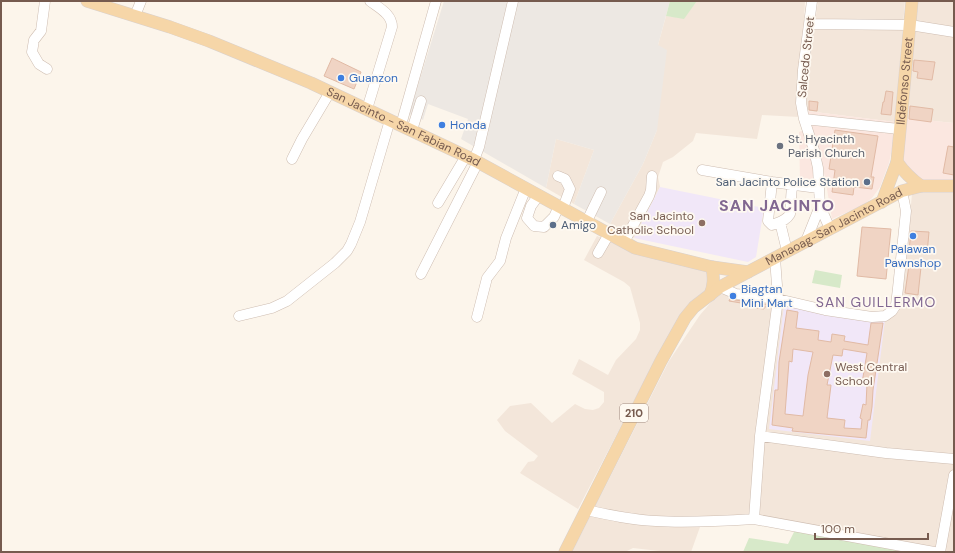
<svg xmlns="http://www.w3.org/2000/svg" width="955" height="553" viewBox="0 0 955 553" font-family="'DM Sans',sans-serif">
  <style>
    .residential { fill: #f3e6da }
    .commercial { fill: #fbe7e0 }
    .industrial { fill: #ede8e3 }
    .education { fill: #f1e7f8 }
    .green { fill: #d7e9c9 }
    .building { fill: #f0d4c4; stroke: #e1baa5; fill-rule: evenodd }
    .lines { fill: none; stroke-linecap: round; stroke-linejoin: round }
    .minor-casing { stroke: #cebdb1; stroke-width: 11 }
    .major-casing { stroke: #d9d1ce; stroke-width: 13 }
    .minor { stroke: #fff; stroke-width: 10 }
    .major { stroke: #f6d6a8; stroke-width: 12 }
    .shop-dot { fill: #3f7fe0; stroke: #fef9f1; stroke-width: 1.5 }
    .worship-dot { fill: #6b7280; stroke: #fef9f1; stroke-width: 1.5 }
    .service-dot { fill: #5c6f8a; stroke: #fef9f1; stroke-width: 1.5 }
    .education-dot { fill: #8d6e63; stroke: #fef9f1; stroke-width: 1.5 }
    .labels { text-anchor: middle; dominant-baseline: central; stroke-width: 3.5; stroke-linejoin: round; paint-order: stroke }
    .shield { fill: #fef9f1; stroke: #9f8a80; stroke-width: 1 }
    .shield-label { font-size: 11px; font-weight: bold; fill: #765b4f }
    .street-label { font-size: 12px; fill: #765b4f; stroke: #fef9f1 }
    .shop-label { font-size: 12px; fill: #366cbe; stroke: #fef9f1; text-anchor: start }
    .worship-label { font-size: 12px; fill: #5b616d; stroke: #fef9f1; text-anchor: start }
    .service-label { font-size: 12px; fill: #4e5e75; stroke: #fef9f1; text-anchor: end }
    .education-label { font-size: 12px; fill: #785e54; stroke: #fef9f1; text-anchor: end }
    .quarter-label { font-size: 14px; letter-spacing: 1px; fill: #816791; stroke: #fef9f1 }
    .district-label { font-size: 16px; font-weight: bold; letter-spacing: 1px; fill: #816791; stroke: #fef9f1 }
  </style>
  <rect width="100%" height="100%" fill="#fcf5eb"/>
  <path class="residential" d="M697 1H805L799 117 762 115 757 139 696 133 693 141 673 157 663 162 658 177 660 187 634 238 610 224 643 164 657 130 658 45 666 16 684 18Z
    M818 1H905L895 122 807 111 806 87Z
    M918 1H954V123L905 118Z
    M556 139 594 150 574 204 546 188Z
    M916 191H954V552H911L751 523 700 527 691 552H668L633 548 625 552H572L669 361 700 315 712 301 722 294 732 293 885 320 893 317 899 311 902 301 912 194Z
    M597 236 640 254 705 270 709 275 707 289 684 313 648 374 578 509 520 473 528 462 534 461 538 456 505 431 497 420 510 406 531 403 552 423 575 404 585 409 593 410 599 408 604 402V392L572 374 579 359 608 375 616 360 636 339 640 330V323L630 287 624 282 584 260Z"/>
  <path class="commercial" d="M807 111 895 122V135L889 163 880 187 872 198 863 205 832 219 825 177Z
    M905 118 954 123V180L926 181 915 177 902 160Z
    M804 130 814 166 815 182 800 181 799 132Z"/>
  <path class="industrial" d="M444 1H670L658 45 667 50 657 130 643 164 610 224 574 204 594 150 556 139 546 188 461 139 468 119 428 104 423 120 409 114Z"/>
  <path class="education" d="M660 187 764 208 756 257 748 262 634 238Z
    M784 305 885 320 870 441 769 429Z"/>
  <path class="green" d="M670 1H697L684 19 666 16Z
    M815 270 842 275 840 288 812 283Z
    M796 528 911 552H743L749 538 788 544Z"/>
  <path class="building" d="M332 58 361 72 354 89 324 76Z
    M914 60 935 62 932 80 917 78 918 72 913 71Z
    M886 91 893 92 891 115 881 114 883 102H884Z
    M809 101 818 102 817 111 809 110Z
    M910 106 933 109 931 122 909 119Z
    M835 130 878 136 871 177H874L872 189 854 187 853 195 832 192 835 170 829 169Z
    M948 146 954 147V175L943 173Z
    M862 227 891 229 886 279 857 276Z
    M911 231 929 232 927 254 909 251Z
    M909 265 921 267 918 295 905 293Z
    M730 298 735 300 771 305 770 307H764V309L747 307V304L729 301Z
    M787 310 798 312 796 328 819 331 818 340 831 342 832 334 845 336 844 341 868 345 871 323H883L873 390 872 407 870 420H868L866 438 792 431 793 428 772 425 775 390H778L779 362ZM793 349 813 352 808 375 803 416 785 414 789 361 792 362ZM843 349 867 353 862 383 867 384 866 405 863 404 860 418 862 419 861 429 844 428 845 420 827 418 831 385H827L833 355 842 356Z"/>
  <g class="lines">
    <defs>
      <path id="minor" d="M45 1 41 31 34 40 32 52 39 64 47 69
        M812 1 803 70 801 103 804 119 814 150 818 168 820 206 830 229
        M135 16 141 1
        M810 24 910 25 954 32
        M367 109 392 27C392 14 379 8 370 1
        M804 119 899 129
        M401 125 436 1
        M412 130 421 101
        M292 159 302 139 330 92
        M474 160 479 147 513 1
        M702 170 772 182 818 188
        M558 176 565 179 570 189 563 208
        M772 182 768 221 772 225C779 222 786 221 790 214L792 185
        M539 195 531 206 527 218 534 226 544 227 554 217 559 206
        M438 203 466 156
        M587 221 601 192
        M780 222 787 251
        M806 241 820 206
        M624 242 649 196 651 190 652 176
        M598 253 609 234
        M421 274 478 162
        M720 287 736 294 778 299 825 310 872 317 885 316 892 311 896 305 898 288 906 211 902 191
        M239 316 272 308 287 301 335 263 347 251 351 244 360 222 390 120
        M477 317 487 278 500 261 506 238 526 188
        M760 436 886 453 954 459
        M586 510C609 515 632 520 656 521 689 523 722 521 754 519L760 436 778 299 775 258
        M754 519 934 552
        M940 552 954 475"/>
      <g id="major">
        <path id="s1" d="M87 1 170 27 209 41 311 83 474 160 635 248 712 267 748 272"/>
        <path d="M897 162C904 172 911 179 921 186"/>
        <path id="s2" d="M882 202 897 162 912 1"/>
        <path d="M710 295C714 285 714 278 712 267"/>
        <path id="s3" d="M565 552 661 361 685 318 694 307 720 287 748 272 902 191 921 186H954"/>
      </g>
    </defs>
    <use href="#minor" class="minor-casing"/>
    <use href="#major" class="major-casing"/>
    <use href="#minor" class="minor"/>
    <use href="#major" class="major"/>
  </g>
  <g class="shop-dot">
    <circle cx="341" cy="78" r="4"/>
    <circle cx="442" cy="125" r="4"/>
    <circle cx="913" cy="236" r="4"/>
    <circle cx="733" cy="296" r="4"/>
  </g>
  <circle class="worship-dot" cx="780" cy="146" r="4"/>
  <g class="service-dot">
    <circle cx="867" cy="182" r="4"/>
    <circle cx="553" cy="225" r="4"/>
  </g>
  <g class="education-dot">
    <circle cx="702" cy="223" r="4"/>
    <circle cx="827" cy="374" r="4"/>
  </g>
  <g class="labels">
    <rect class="shield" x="620" y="404" width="28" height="18" rx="3"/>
    <g class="shield-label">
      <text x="634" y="413">210</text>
    </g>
    <g class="street-label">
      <text transform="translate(806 57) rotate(-84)">Salcedo Street</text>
      <text stroke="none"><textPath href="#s2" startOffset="124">Ildefonso Street</textPath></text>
      <text stroke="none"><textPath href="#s1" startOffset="341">San Jacinto - San Fabian Road</textPath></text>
      <text stroke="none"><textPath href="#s3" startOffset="439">Manaoag-San Jacinto Road</textPath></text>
    </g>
    <g class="shop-label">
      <text x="349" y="78">Guanzon</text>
      <text x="450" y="125">Honda</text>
      <text x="913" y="249" text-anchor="middle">Palawan<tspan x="913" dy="14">Pawnshop</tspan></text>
      <text x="741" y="289">Biagtan<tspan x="741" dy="14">Mini Mart</tspan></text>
    </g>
    <g class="worship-label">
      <text x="788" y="139">St. Hyacinth<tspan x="788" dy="14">Parish Church</tspan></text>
    </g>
    <g class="service-label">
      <text x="859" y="182">San Jacinto Police Station</text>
      <text x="561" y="225" text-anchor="start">Amigo</text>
    </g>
    <g class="education-label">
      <text x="694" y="216">San Jacinto<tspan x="694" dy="14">Catholic School</tspan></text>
      <text x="835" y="367" text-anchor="start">West Central<tspan x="835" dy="14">School</tspan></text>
    </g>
    <g class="quarter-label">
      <text x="876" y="302">SAN GUILLERMO</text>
    </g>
    <g class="district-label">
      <text x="777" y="205">SAN JACINTO</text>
    </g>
  </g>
  <rect width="955" height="553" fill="none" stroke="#765b4f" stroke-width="4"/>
  <path d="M815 533v6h113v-6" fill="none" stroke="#765b4f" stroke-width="2"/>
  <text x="821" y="533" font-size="12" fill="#765b4f" stroke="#fef9f1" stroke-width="3" paint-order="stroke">100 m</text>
</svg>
